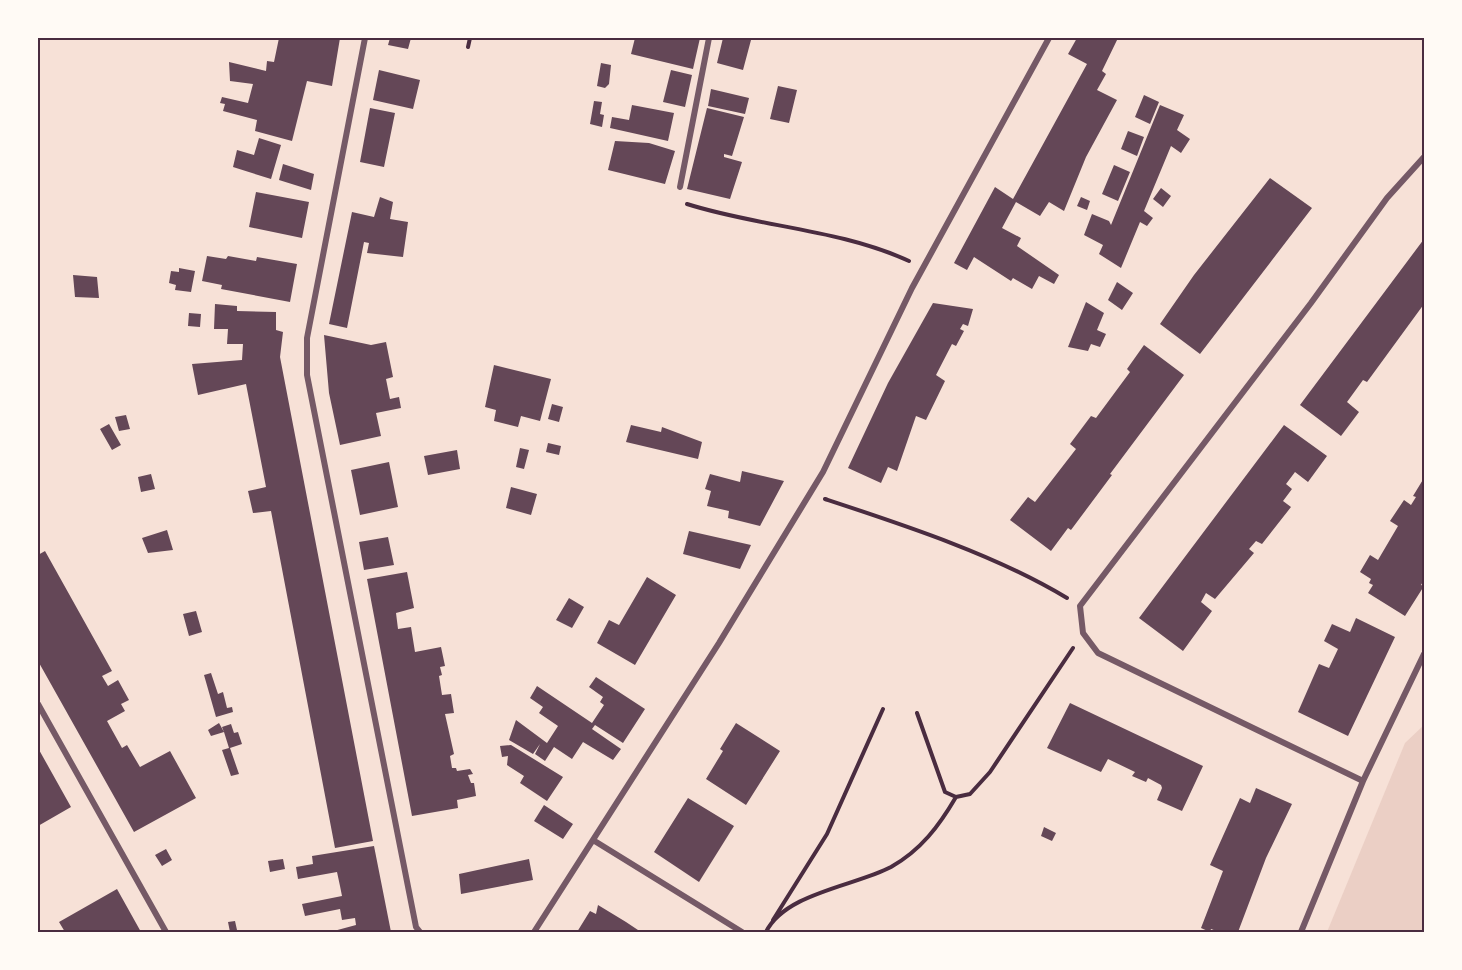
<svg xmlns="http://www.w3.org/2000/svg" width="1462" height="970" viewBox="0 0 1462 970" font-family="'PT Sans',sans-serif">
  <style>
    .green { fill: #ebcfc5 }
    .building { fill: #644757 }
    .lines { fill: none; stroke-linecap: round; stroke-linejoin: round }
    .path { stroke: #4a2c40; stroke-width: 4 }
    .minor { stroke: #755966; stroke-width: 6 }
    .neatline { fill: none; stroke: #4a2c40; stroke-width: 2 }
  </style>
  <rect width="100%" height="100%" fill="#f7e1d7"/>
  <path class="green" d="M1424 725V932H1327L1405 743Z"/>
  <path class="building" d="M279 38H340L332 86 307 81 292 141 255 131 257 120 223 111 225 104 220 103 222 97 248 103 253 84 230 81 229 62 266 71 267 61 274 62Z
    M390 38H411L408 49 388 45Z
    M635 38H700L693 69 631 54Z
    M723 38 751 40 743 70 717 63Z
    M1077 38H1118L1102 71 1106 74 1097 90 1117 100 1086 157 1064 211 1049 202 1040 216 1016 202 1002 228 1021 238 1017 246 1059 275 1054 284 1039 276 1032 289 1013 278 1011 281 974 257 967 270 954 263 995 187 1013 199 1087 64 1068 54Z
    M601 63 611 65 609 84 605 88 597 86Z
    M379 70 420 80 413 109 373 100Z
    M671 70 692 75 685 107 663 102Z
    M778 86 797 90 789 123 770 119Z
    M711 89 749 98 745 114 708 106Z
    M1144 95 1159 102 1150 124 1135 117Z
    M594 101 602 102 600 114 604 115 602 127 590 124Z
    M632 105 674 113 668 141 610 128 612 117 629 120Z
    M1160 105 1184 115 1177 130 1190 139 1181 153 1171 146 1144 211 1153 218 1147 226 1140 222 1121 268 1099 254 1103 245 1084 235 1092 214 1109 221 1111 225Z
    M370 108 395 113 384 167 360 162Z
    M707 108 744 117 732 156 724 154V157L742 162 730 199 687 189Z
    M1128 131 1144 137 1137 156 1121 149Z
    M259 138 281 145 271 179 233 167 237 150 254 155Z
    M615 141 649 143 675 151 665 184 608 170Z
    M283 164 314 174 311 190 279 180Z
    M1114 165 1130 172 1118 201 1102 194Z
    M1270 178 1312 208 1200 354 1160 324 1194 275Z
    M1161 188 1171 196 1163 207 1153 199Z
    M256 192 309 202 302 238 249 227Z
    M380 197 393 202 390 219 408 222 403 257 367 253 369 243 364 242 347 328 329 324 352 212 374 217Z
    M1081 197 1090 201 1087 210 1077 206Z
    M1424 239V304L1367 382 1363 380 1347 402 1359 412 1341 436 1300 405Z
    M207 256 226 259 228 256 256 261 257 257 297 264 290 302 221 289 222 285 202 281Z
    M179 268 195 271 191 292 175 290 176 285 169 283 171 271 179 272Z
    M73 275 97 277 99 298 75 297Z
    M1117 282 1133 293 1122 310 1108 300Z
    M1086 302 1104 313 1097 330 1106 334 1100 347 1091 344 1088 351 1068 347Z
    M933 303 973 309 968 326 963 324 960 329 964 331 956 346 952 344 936 375 945 381 926 420 916 416 897 471 888 467 881 483 848 468 888 383Z
    M215 304 237 306V311L276 312V330L283 332 280 357 373 841 335 848 271 511 253 513 248 491 266 487 246 384 198 395 192 364 242 360 243 344H227L228 329H214Z
    M189 313 201 314 200 327 188 326Z
    M324 335 371 345 386 342 393 377 386 379 390 399 399 397 401 408 376 413 381 436 340 445 329 393Z
    M1144 345 1184 375 1110 474 1112 475 1071 530 1068 528 1051 551 1010 520 1028 497 1035 502 1076 449 1070 444 1091 416 1096 418 1130 372 1127 369Z
    M494 365 551 379 540 421 521 416 518 427 494 421 496 410 485 407Z
    M552 404 563 407 559 422 548 419Z
    M126 415 130 429 119 431 115 417Z
    M109 424 121 445 112 450 100 429Z
    M631 425 661 432 662 427 702 442 698 459 626 442Z
    M1284 425 1327 456 1308 482 1295 472 1286 484 1292 489 1283 501 1291 507 1262 544 1256 541 1249 549 1254 553 1215 599 1206 593 1201 602 1212 611 1183 651 1139 618Z
    M548 443 561 446 559 455 546 452Z
    M520 448 529 450 524 469 516 467Z
    M457 450 460 469 428 475 424 456Z
    M389 462 398 507 360 515 351 470Z
    M742 471 784 481 760 526 728 518 729 511 707 506 711 491 705 489 710 474 740 482Z
    M151 474 155 489 141 492 138 477Z
    M1424 478V580L1421 585 1424 586 1405 616 1368 593 1373 585 1369 583 1371 579 1360 572 1370 555 1378 560 1398 526 1390 521 1404 500 1411 505 1416 497 1413 496Z
    M511 487 537 494 531 515 506 508Z
    M167 530 173 550 148 553 142 538Z
    M689 531 751 545 740 569 683 554Z
    M388 537 394 565 364 570 359 542Z
    M45 551 112 671 102 676 108 686 118 680 129 700 121 704 125 711 107 721 122 748 127 745 140 767 170 751 196 798 134 832 38 661V555Z
    M407 572 414 608 396 613 398 629 411 627 415 652 441 647 445 666 440 667 442 675 439 676 442 695 451 694 454 713 445 714 454 754 450 756 452 768H456L457 771 470 769 473 774 468 775 471 783H474L476 796 457 800 458 808 412 816 367 579Z
    M647 577 676 595 635 665 597 643 609 620 619 625Z
    M569 598 584 607 572 628 556 620Z
    M196 611 202 632 189 636 183 614Z
    M1356 618 1395 637 1348 736 1298 712 1319 664 1329 668 1338 649 1324 641 1332 624 1350 632Z
    M211 673 218 694 223 692 227 708 232 707 233 712 216 717 204 675Z
    M596 677 645 709 623 743 595 725 592 729 621 749 613 760 583 742 572 759 554 747 545 761 535 754 540 744 533 754 509 740 516 720 547 743 558 726 539 713 543 707 530 698 537 686 592 723 604 705 600 702 603 697 589 687Z
    M1070 703 1203 766 1182 811 1157 800 1162 788 1161 785 1148 778 1146 782 1132 776 1135 772 1108 759 1101 772 1047 748Z
    M219 723 224 732 222 727 231 724 234 733 238 732 242 744 230 748 239 774 231 776 222 750 229 748 224 732 211 736 208 730Z
    M736 723 780 751 746 805 706 779 723 751 720 749Z
    M511 745 563 777 547 801 520 783 524 776 507 765 508 756 502 757 500 746Z
    M38 748 71 807 38 826Z
    M1256 788 1292 804 1266 858 1238 932H1219L1211 929 1210 932 1201 928 1223 871 1210 865 1240 798 1250 803Z
    M688 798 734 826 699 882 654 852Z
    M544 805 573 824 563 839 534 821Z
    M1044 827 1056 833 1052 841 1041 836Z
    M374 846 391 932H330L356 925 355 918 342 920 340 909 305 916 302 904 342 896 340 886 337 872 298 879 296 867 313 864 312 856Z
    M166 849 172 860 162 866 155 855Z
    M283 859 285 869 270 872 268 861Z
    M529 859 533 880 461 894 459 874Z
    M117 889 141 932H65L59 922Z
    M598 905 626 922 641 932H577L590 911 596 914Z
    M235 921 237 930 230 932 228 922Z"/>
  <g class="lines">
    <path class="path" d="M468 47 470 38
      M687 204C759 227 839 229 909 261
      M825 499C904 525 996 555 1067 598
      M917 713 945 792 956 797
      M773 920 827 834 883 709
      M766 932C785 893 855 886 891 867 921 850 939 826 956 797L970 794 990 772 1073 648"/>
    <path class="minor" d="M365 38 307 338V375L416 927 420 932
      M680 187 709 38
      M38 704 166 932
      M1363 781 1098 653 1083 633 1080 606 1311 303 1387 198 1424 157
      M593 840 742 932
      M534 932 719 643 823 472 912 288 1049 38
      M1301 932 1363 781 1424 654"/>
  </g>
  <rect width="1462" height="970" fill="none" stroke="#fffaf5" stroke-width="78"/>
  <rect x="39" y="39" width="1384" height="892" class="neatline"/>
</svg>
